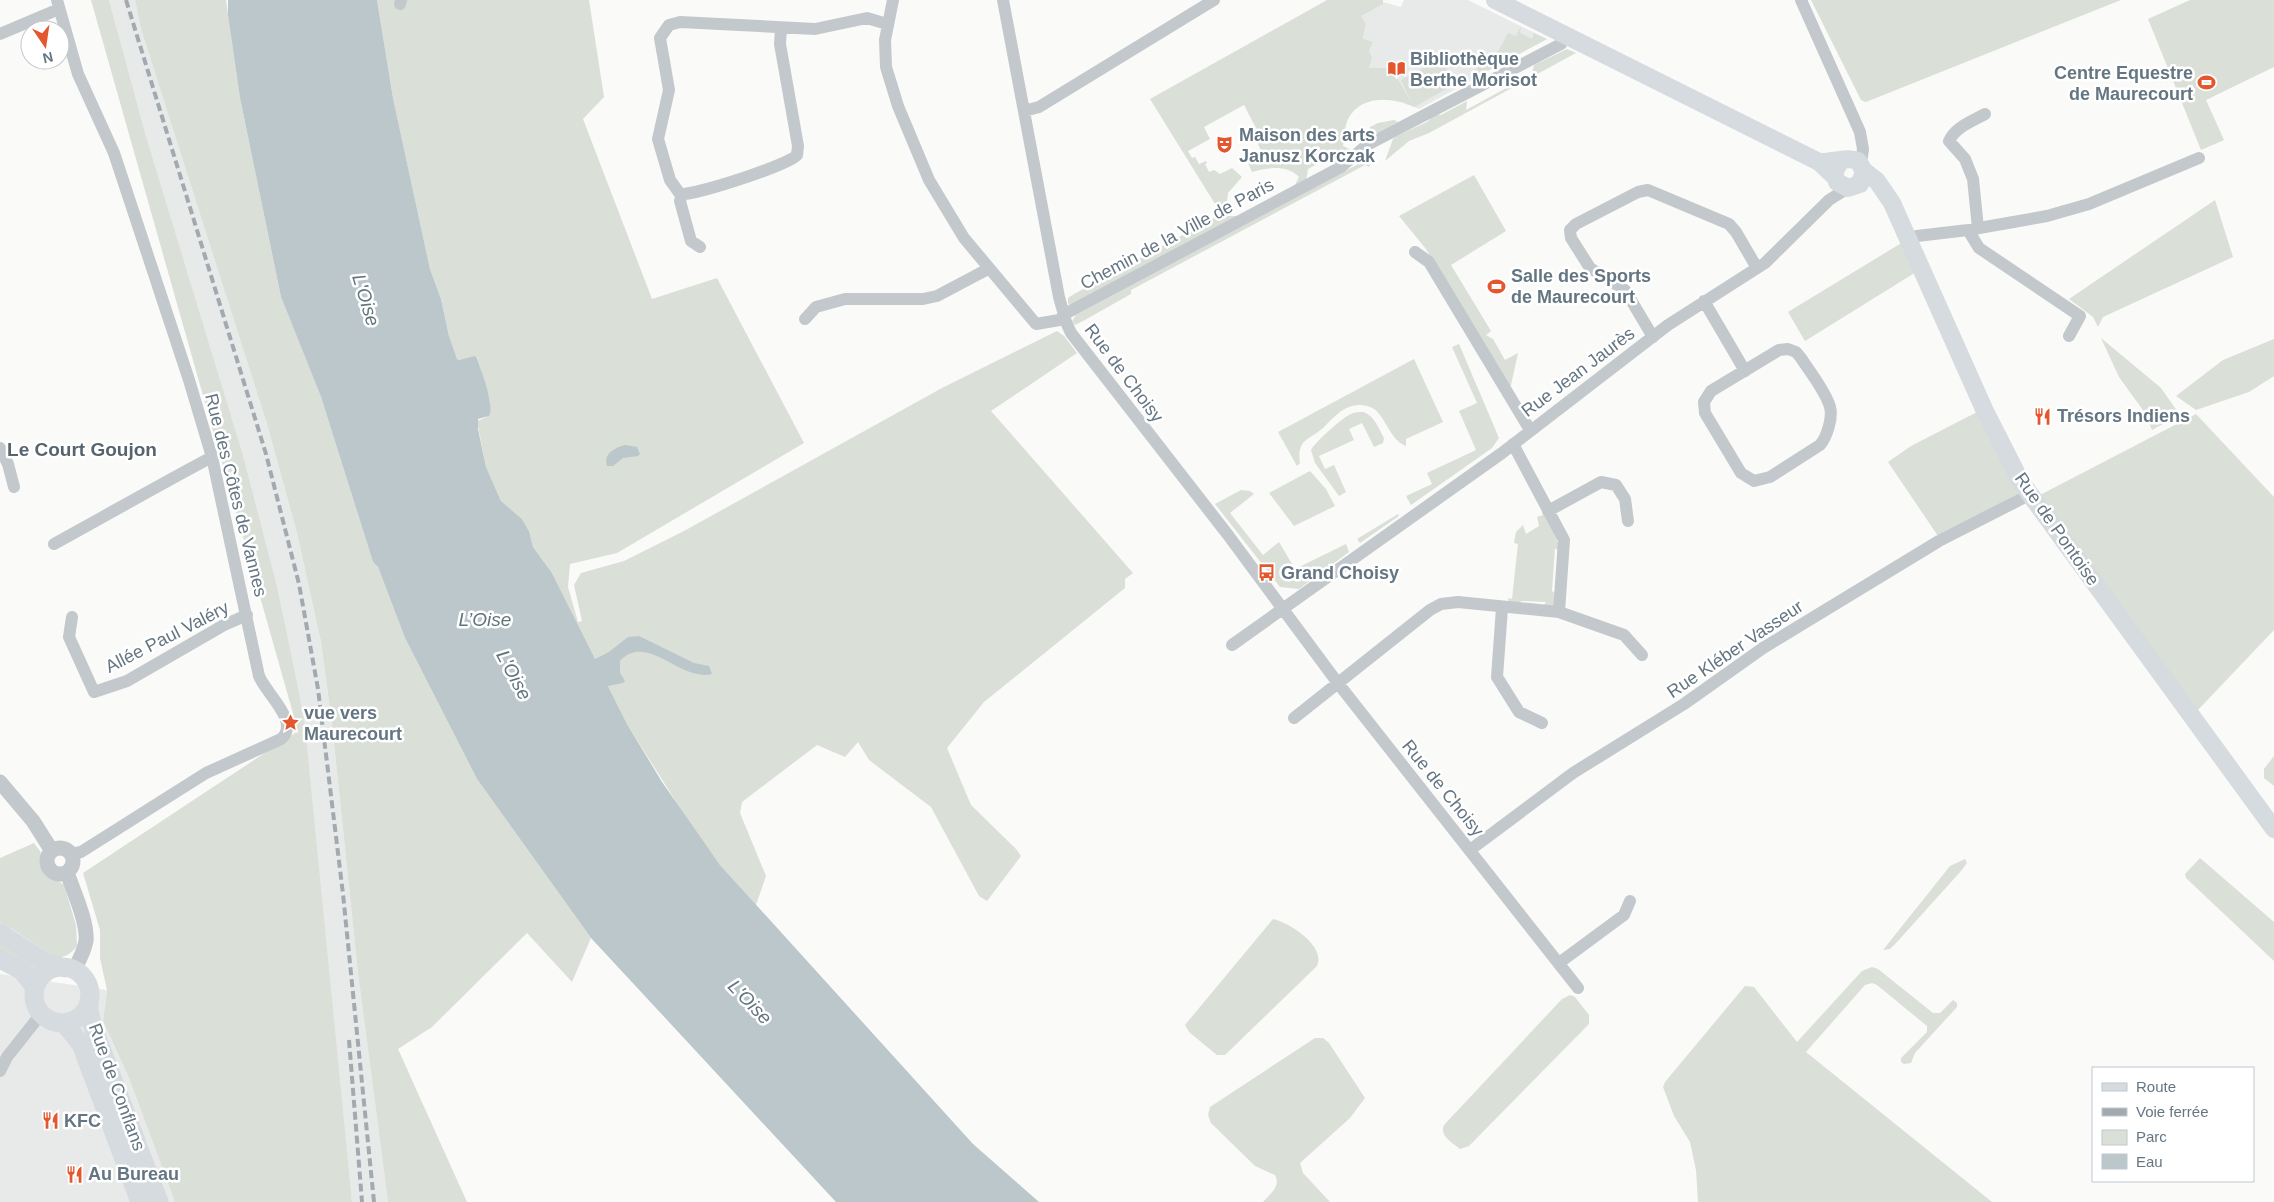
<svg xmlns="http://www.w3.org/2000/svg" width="2274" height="1202" viewBox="0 0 2274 1202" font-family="Arial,sans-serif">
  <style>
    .built { fill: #e8e9e9 }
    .green { fill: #dadfd7 }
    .water { fill: #bbc7cb }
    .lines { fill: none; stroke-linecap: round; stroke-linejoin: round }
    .minor { stroke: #c3c8cc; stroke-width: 12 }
    .tertiary { stroke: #c3c8cc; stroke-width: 15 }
    .secondary { stroke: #d6dbdf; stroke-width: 18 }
    .primary { stroke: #d6dbdf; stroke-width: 19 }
    .rail { stroke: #a2aab0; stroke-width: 4; stroke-dasharray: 8 4; stroke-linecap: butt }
    .labels { text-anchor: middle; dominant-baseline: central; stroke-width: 5; stroke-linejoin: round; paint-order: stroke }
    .poi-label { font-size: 18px; font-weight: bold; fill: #657683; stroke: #fff; text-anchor: start }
    .street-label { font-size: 18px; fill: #657683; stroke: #fff }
    .water-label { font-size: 19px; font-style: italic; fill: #60757c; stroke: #fff }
    .neighbourhood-label { font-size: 19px; font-weight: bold; fill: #57646e; stroke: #fff }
  </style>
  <rect width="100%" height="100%" fill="#fafaf8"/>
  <path class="built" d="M109 0H135L141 29 267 424 297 533 321 642 332 724 358 973 388 1202H352L296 677 277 586 243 455 146 136Z
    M1404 0H1468L1547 39 1419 109 1414 107 1395 74 1391 76 1387 68H1369L1370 60 1363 40 1366 24 1361 16 1383 2 1401 7Z
    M0 974 107 990 103 1021 129 1078 175 1202H0Z"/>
  <path class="green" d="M91 0H109L146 136 243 455 277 586 296 677 305 727 352 1202H175L129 1078 103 1021 107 990 100 958V930L83 873 298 731Z
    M135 0H226L240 98 281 297 321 397 373 562 378 567 405 638 477 779 591 938 572 982 527 933 432 1027 398 1049 467 1202H388L358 973 332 724 321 642 297 533 267 424 141 29Z
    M377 0H589L604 97 583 119 652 299 717 278 804 443 617 553 570 564 568 587 578 622 582 621 574 585 581 573 624 561 684 531 942 388 1057 331 1064 336 1077 353 991 411 1133 573 1125 579V588L984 702 947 748 971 805 1016 849 1021 856 987 901 979 896 931 807 869 760 858 742 845 757 817 745 742 802 740 813 766 876 756 905 720 865 685 816 627 724 552 573 533 547 529 531 522 519 501 501 486 467 477 421 487 417 490 401 477 357 459 360 457 359 449 336 441 299 430 269 393 98Z
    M1327 0H1383V4L1361 16 1366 24 1363 39 1373 42 1369 50 1372 58 1369 68H1387L1391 75 1395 74 1412 103 1401 80 1442 59 1455 84 1414 107C1393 97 1361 94 1348 119 1344 127 1345 138 1343 146L1356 152 1332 168 1334 155 1308 169 1306 182 1295 185 1299 177C1288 165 1267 167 1252 172L1246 158 1261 150 1254 137 1259 134 1244 105 1204 127 1210 139 1188 151 1192 158 1195 157 1199 164 1206 161 1207 163 1205 164 1209 172 1214 170 1220 174 1232 168 1242 177 1228 193 1226 210 1220 212 1150 99Z
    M1811 0H2121L1866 102 1861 100Z
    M2190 0H2274V67L2206 100 2224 140 2201 150 2148 19Z
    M1521 26 1520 33 1532 39 1534 33 1547 39 1472 79 1470 78 1477 74 1475 70 1478 68 1473 62 1475 57 1481 52H1485L1491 59 1500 48 1508 33 1516 36Z
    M1567 49 1576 53 1429 133 1409 141 1385 161 1393 139 1397 136 1427 122 1436 114 1441 115 1467 101 1466 110 1532 74 1534 65Z
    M1394 120 1398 122 1366 139 1370 127 1378 123Z
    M1362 162 1371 164 1369 167 1365 165 1131 290V294L1083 321 1075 325 1072 321 1076 315Z
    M1474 175 1506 231 1451 265 1491 331 1486 335 1493 339 1505 360 1518 353 1511 385 1508 388 1426 249 1399 216Z
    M2215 200 2233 257 2103 317 2098 327 2093 317 2069 299Z
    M1225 212 1229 216H1239L1070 306 1068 303V298L1074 294Z
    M1908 239 1921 269 1805 341 1788 312Z
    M2101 338 2161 388 2180 415 2152 430 2145 413 2119 377Z
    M2274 339V376L2249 392 2196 410 2176 396 2223 360Z
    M1459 344 1499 438 1492 448 1411 505 1406 496 1432 484 1427 473 1476 450 1459 411 1477 403 1452 347Z
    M1414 359 1443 422 1406 439V446C1388 439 1385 412 1370 407 1350 400 1338 413 1326 425 1312 440 1296 437 1300 463L1297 466 1278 432Z
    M1979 411 2020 493 1938 536 1888 462 1911 446Z
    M1363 412C1374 415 1379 429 1384 438L1383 443 1374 447 1362 423 1349 429 1354 440 1319 456 1325 469 1334 465 1346 492 1339 496 1315 463 1311 450C1316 441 1342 418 1351 414 1355 412 1359 412 1363 412Z
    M2196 414 2274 497V630L2196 712 2040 495Z
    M1310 471 1326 489 1335 506 1294 526 1269 493Z
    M1241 490 1250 491 1254 494 1230 513 1263 555 1279 542 1295 569 1346 544 1349 552 1299 589 1280 587 1215 504Z
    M1398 514 1399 516 1360 543 1357 539Z
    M1546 514 1563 555 1555 548 1552 591 1560 597 1559 606 1541 610 1546 602 1521 601 1516 609 1509 604 1508 598 1512 599 1518 544 1514 543 1516 532 1523 525 1526 534 1539 526 1537 517Z
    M2274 756V786L2264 778V769Z
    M34 843 40 851 47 873 64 885 76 925 77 946C71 954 66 957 56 958L12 929 0 923V858Z
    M2200 858 2274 922V961L2186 878 2185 874Z
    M1965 859 1967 863 1961 871 1897 942 1890 949 1883 950 1950 866Z
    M1273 919C1290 923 1326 946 1317 966L1225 1055H1217L1189 1032 1185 1025Z
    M0 942 40 967 34 973 0 951Z
    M1872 967 1878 969 1933 1013H1940L1953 1000 1957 1003V1007L1915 1053 1911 1063 1904 1064 1901 1062V1058L1927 1032V1026L1877 985 1872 983 1865 985 1806 1052 1992 1202H1698L1696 1170 1690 1142 1674 1116 1663 1087 1665 1082 1745 986 1754 987 1797 1042 1862 971Z
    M1570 995 1575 997 1589 1015V1024L1469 1146 1460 1149C1452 1142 1439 1136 1444 1125L1562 999Z
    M1315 1038H1323L1329 1043 1365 1098 1350 1118 1300 1163 1303 1173 1330 1202H1263C1271 1193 1281 1186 1275 1175L1255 1166 1211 1123 1208 1115 1210 1107Z"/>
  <path class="water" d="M228 0H377L393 98 430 269 441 299 449 336 457 359 459 360 475 356 477 358C481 371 495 405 489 416L478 419V429L486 467 501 501 522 519 529 531 533 547 552 573 595 659 609 652 628 637 639 636 694 663 709 666 712 674C680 682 647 632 620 661V673L625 681 623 683 608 686 627 724 662 782 720 865 973 1144 1039 1202H836L591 938 477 779 405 638 378 567 373 562 321 397 281 297 240 98 228 15Z
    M625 445 637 447 640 454 638 456 623 458 613 466H607C603 454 614 448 625 445Z"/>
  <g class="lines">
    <path class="minor" d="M57 0 78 74 114 153 189 380 212 457 259 676C266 694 301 722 281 739L206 773 81 852 71 854
      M893 0 885 40 886 67 898 106 929 180 964 238 1036 324 1065 319
      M1003 0 1059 297 1066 322 1071 333 1228 535 1337 682 1578 988
      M1801 0 1860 132 1863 149 1861 164
      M400 4 401 0
      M781 28 780 44 798 146 797 155C789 165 693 196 680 194L670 180 658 139 669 90 660 38 669 25 680 22 815 29 867 18 887 24
      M0 34 59 9
      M1024 111 1039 107 1214 0
      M682 194 680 201 691 241 700 247
      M1978 228 1973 179 1965 159 1949 141C1955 127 1973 121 1985 114
      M1968 230 1979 248 2080 316 2069 336
      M1908 239 1917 236 1968 230 2047 216 2089 204 2199 158
      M1415 252 1429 262 1530 430
      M1704 301 1745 371
      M1063 315 1341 167 1367 145 1561 44 1565 36
      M805 319 816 307 845 299H923L937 296 988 269
      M1653 337 1625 290 1590 268 1571 238 1570 230 1576 224 1638 192 1648 190 1729 224 1736 232 1757 268
      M1788 349 1796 352 1801 358C1810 372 1826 392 1830 407 1833 417 1827 437 1820 445L1770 477 1754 481 1741 473 1705 413 1704 402 1711 391 1779 350Z
      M1513 444 1564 540 1559 612
      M0 448 8 464 14 487
      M1548 511 1601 482 1616 485 1625 499 1628 521
      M54 544C107 515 159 485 212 457
      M1502 608 1497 677 1519 712 1542 723
      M72 617 69 637 94 692 127 681 224 625 247 615
      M1232 645 1502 453 1668 325 1765 263 1829 200 1848 188
      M1294 718 1430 610 1441 604 1458 602 1559 612 1624 635 1642 655
      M1470 850 1573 773 1684 704 1763 648 1939 541 2029 495
      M1559 963 1624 915 1630 901
      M0 1071 7 1057 41 1014"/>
    <path class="tertiary" d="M0 782 33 821 52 851
      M47 861a13 13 0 1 1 26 0a13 13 0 1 1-26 0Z
      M67 872C73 891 88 922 86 941 84 952 79 961 74 970"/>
    <path class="secondary" d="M1495 0 1819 162 1835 177
      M1819 162C1831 163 1847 156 1858 161L1864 171 1860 184 1848 188 1837 182 1834 172 1841 161
      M1864 171 1877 181 1892 203 1984 409 2021 482 2274 829"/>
    <path class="primary" d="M0 933 45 962 65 968
      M0 959 21 970 35 987
      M34 995a28 28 0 1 1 56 0a28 28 0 1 1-56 0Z
      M89 1000V1011L93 1027 159 1202
      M64 1023 81 1044 140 1202"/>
    <path class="rail" d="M126 0 266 454 299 584 318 689 343 894 374 1202
      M349 1040 362 1202"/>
  </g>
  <defs>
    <symbol id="library-bare" viewBox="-9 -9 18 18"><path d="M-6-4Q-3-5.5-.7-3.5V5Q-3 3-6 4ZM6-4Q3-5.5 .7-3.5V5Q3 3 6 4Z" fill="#e4572e" stroke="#fff" stroke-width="2.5" paint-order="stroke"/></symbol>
    <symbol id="stadium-bare" viewBox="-9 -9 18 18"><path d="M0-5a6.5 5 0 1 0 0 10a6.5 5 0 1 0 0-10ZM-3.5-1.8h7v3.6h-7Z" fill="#e4572e" stroke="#fff" stroke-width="2.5" paint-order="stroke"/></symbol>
    <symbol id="theatre-bare" viewBox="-9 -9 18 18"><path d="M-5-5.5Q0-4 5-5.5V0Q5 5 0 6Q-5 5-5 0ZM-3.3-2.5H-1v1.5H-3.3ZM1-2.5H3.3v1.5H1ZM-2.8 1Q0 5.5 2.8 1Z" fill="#e4572e" stroke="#fff" stroke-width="2.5" paint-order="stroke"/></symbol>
    <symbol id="restaurant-bare" viewBox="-9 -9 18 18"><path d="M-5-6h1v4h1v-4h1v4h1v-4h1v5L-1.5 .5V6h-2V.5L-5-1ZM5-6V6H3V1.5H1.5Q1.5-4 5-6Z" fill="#e4572e" stroke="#fff" stroke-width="2.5" paint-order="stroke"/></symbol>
    <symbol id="bus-bare" viewBox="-9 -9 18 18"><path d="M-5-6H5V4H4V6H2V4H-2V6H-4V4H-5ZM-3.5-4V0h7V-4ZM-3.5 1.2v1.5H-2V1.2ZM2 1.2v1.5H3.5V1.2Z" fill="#e4572e" stroke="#fff" stroke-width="2.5" paint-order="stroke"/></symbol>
    <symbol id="sight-bare" viewBox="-9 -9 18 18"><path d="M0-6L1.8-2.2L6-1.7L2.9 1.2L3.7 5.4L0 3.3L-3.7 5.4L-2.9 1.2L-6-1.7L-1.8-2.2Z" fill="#e4572e" stroke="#fff" stroke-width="2.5" paint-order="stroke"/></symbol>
  </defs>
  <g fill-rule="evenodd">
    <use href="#library-bare" x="1384" y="56" width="25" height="25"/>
    <use href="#stadium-bare" x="2194" y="70" width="25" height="25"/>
    <use href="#theatre-bare" x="1212" y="132" width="25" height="25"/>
    <use href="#stadium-bare" x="1484" y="274" width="25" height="25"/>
    <use href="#restaurant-bare" x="2030" y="404" width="25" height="25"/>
    <use href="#bus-bare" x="1254" y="560" width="25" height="25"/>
    <use href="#sight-bare" x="278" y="710" width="25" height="25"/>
    <use href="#restaurant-bare" x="38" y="1108" width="25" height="25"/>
    <use href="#restaurant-bare" x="62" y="1162" width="25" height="25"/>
  </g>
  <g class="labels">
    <g class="poi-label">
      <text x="1410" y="59">Bibliothèque<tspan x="1410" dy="21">Berthe Morisot</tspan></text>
      <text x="2193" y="73" text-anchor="end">Centre Equestre<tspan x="2193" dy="21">de Maurecourt</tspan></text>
      <text x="1239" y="135">Maison des arts<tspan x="1239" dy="21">Janusz Korczak</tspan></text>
      <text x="1511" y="276">Salle des Sports<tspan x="1511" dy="21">de Maurecourt</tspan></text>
      <text x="2057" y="416">Trésors Indiens</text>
      <text x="1281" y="573">Grand Choisy</text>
      <text x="304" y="713">vue vers<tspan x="304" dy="21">Maurecourt</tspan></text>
      <text x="64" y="1121">KFC</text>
      <text x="88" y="1174">Au Bureau</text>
    </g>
    <g class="street-label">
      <text transform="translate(1177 234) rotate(-28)">Chemin de la Ville de Paris</text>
      <text transform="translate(1578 372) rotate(-37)">Rue Jean Jaurès</text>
      <text transform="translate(1124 373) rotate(53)">Rue de Choisy</text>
      <text transform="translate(236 495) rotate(76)">Rue des Côtes de Vannes</text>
      <text transform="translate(2057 529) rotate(55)">Rue de Pontoise</text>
      <text transform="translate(167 637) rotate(-27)">Allée Paul Valéry</text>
      <text transform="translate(1735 649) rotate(-34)">Rue Kléber Vasseur</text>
      <text transform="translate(1443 788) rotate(51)">Rue de Choisy</text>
      <text transform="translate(117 1087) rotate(70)">Rue de Conflans</text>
    </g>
    <g class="water-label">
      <text transform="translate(366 300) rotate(73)">L'Oise</text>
      <text x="485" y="619">L’Oise</text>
      <text transform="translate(514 675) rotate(62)">L'Oise</text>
      <text transform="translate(750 1002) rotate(46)">L'Oise</text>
    </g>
    <g class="neighbourhood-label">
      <text x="82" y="449">Le Court Goujon</text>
    </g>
  </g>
  <rect x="2092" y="1067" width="162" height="115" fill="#ffffff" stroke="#c1c8cd"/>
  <rect x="2102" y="1083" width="25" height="8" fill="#d6dbdf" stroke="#c1c8cd"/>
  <text x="2136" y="1092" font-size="15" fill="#657683">Route</text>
  <rect x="2102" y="1108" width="25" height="8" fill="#a2aab0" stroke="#c1c8cd"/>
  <text x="2136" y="1117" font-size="15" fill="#657683">Voie ferrée</text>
  <rect x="2102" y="1130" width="25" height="15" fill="#dadfd7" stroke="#c1c8cd"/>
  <text x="2136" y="1142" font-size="15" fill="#657683">Parc</text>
  <rect x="2102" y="1154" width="25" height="15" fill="#bbc7cb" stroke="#c1c8cd"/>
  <text x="2136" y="1167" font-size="15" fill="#657683">Eau</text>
  <g transform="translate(45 45) rotate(167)"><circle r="24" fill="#ffffff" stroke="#c1c8cd"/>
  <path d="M0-4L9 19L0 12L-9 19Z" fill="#e4572e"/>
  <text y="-8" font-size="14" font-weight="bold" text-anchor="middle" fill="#657683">N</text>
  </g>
</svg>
